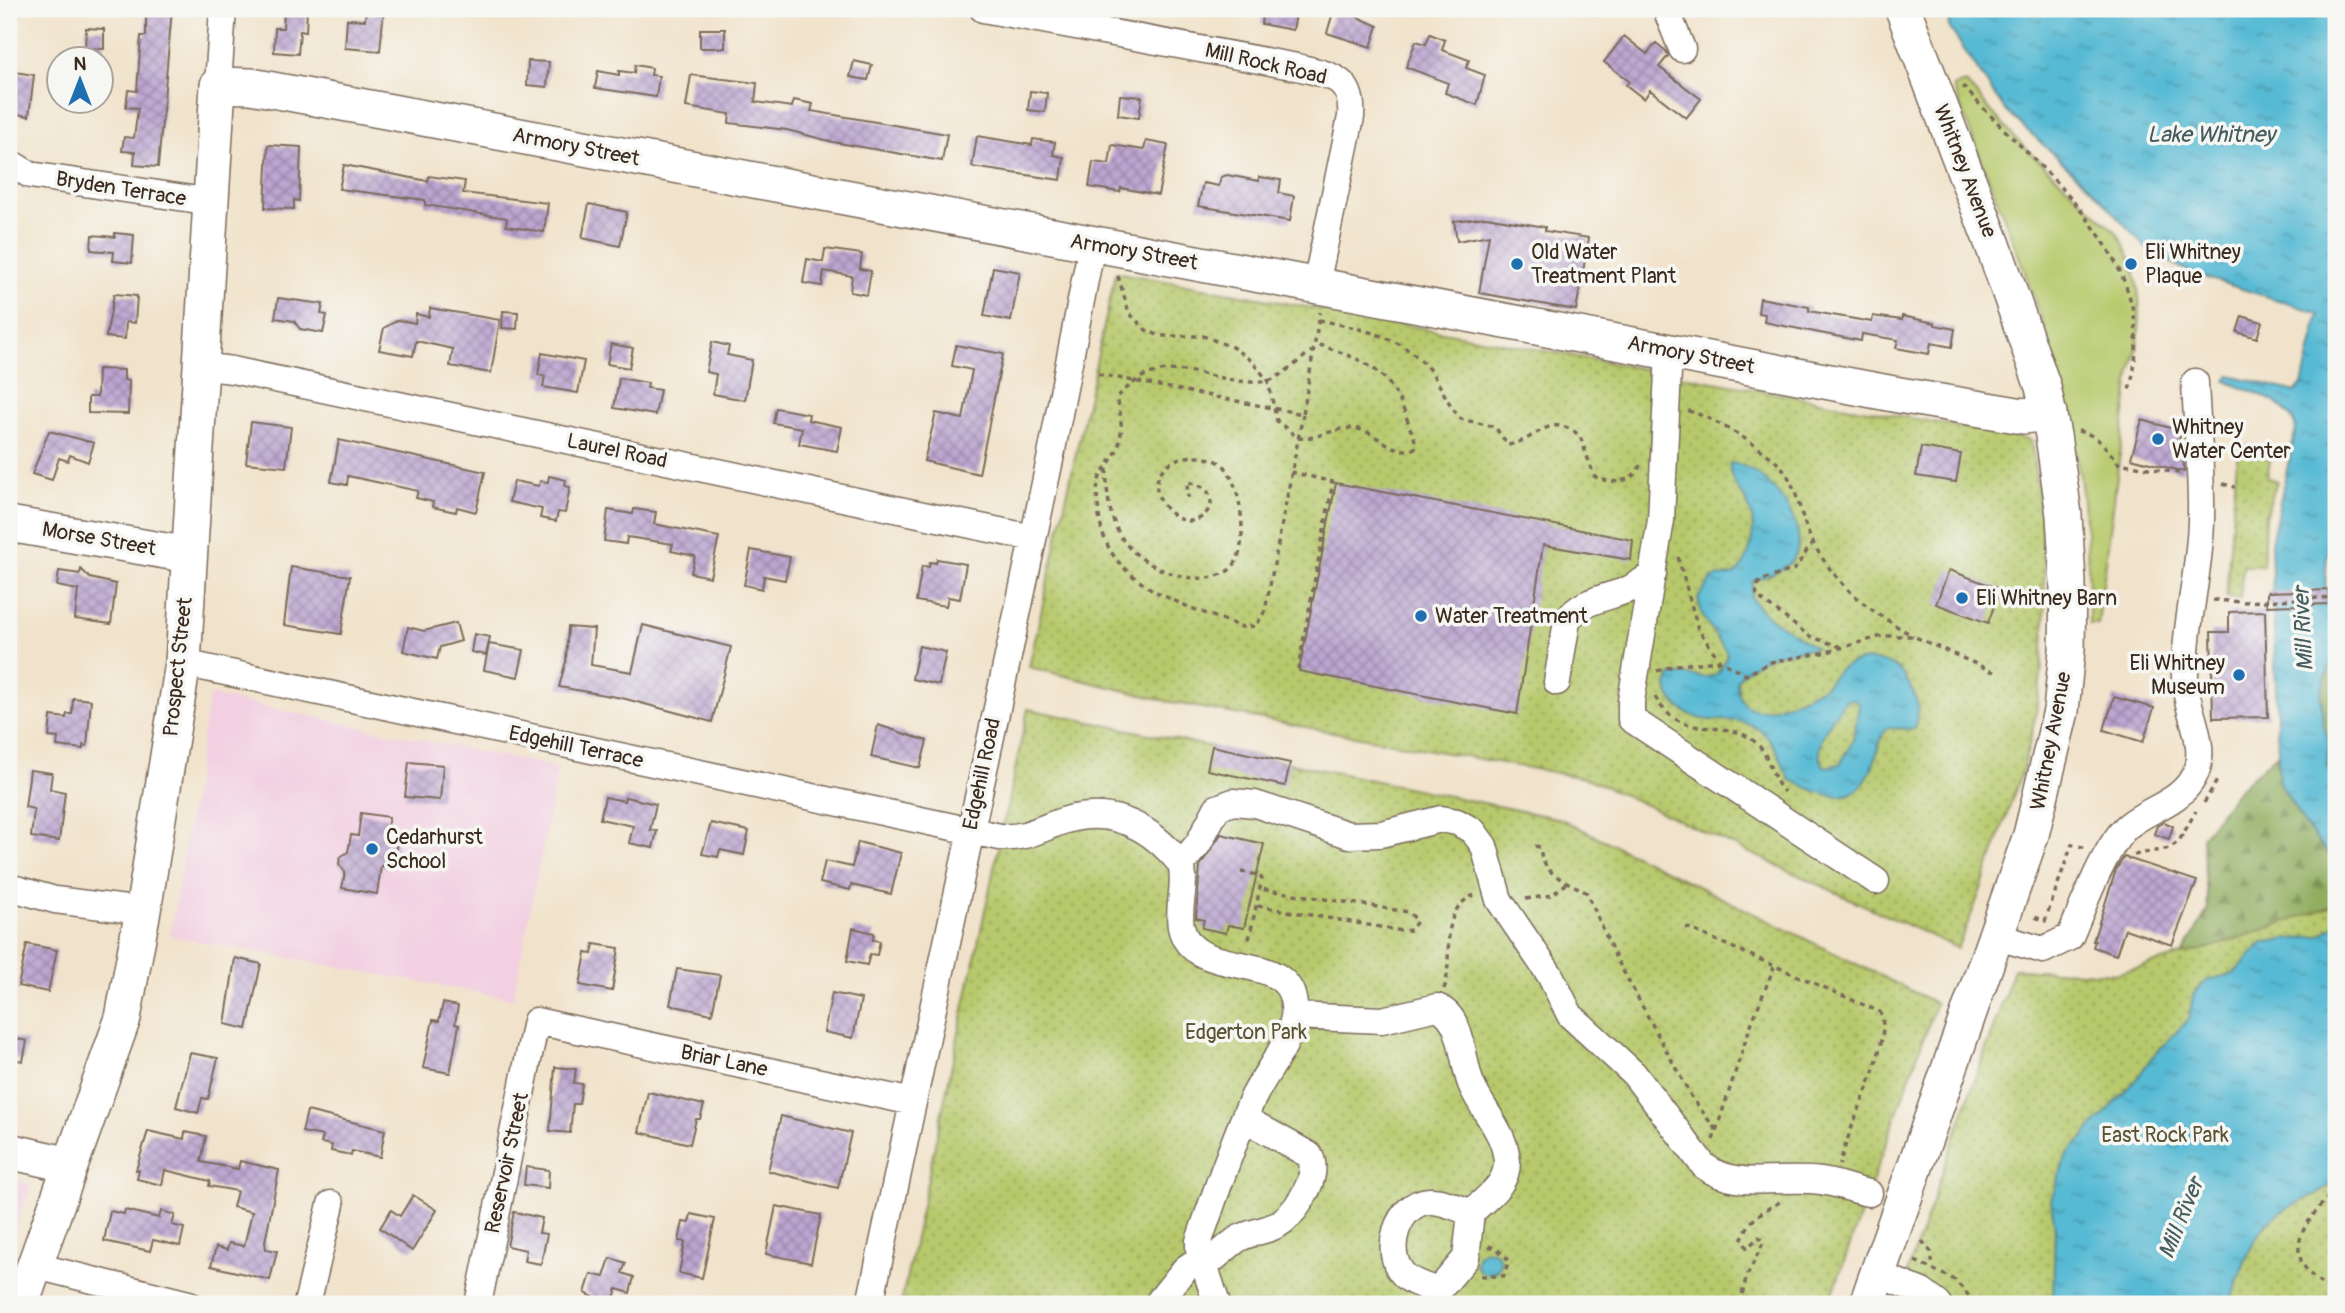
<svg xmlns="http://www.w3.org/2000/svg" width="2345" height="1313" viewBox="0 0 2345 1313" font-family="Pangolin,sans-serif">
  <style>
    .built { fill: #f2cfe1 }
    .grass { fill: #b7c96c; stroke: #797a45; stroke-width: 2 }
    .forest { fill: url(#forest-firs); stroke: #666c3f; stroke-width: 2 }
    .park { fill: url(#park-dots); stroke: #797a45; stroke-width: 2 }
    .water { fill: url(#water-ripples); stroke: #487279; stroke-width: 2; fill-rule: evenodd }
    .building { fill: url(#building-cross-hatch) }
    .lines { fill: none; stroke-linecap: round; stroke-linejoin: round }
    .minor-casing { stroke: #7b6b5b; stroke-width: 29 }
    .major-casing { stroke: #7b6b5b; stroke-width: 38 }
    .path { stroke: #7b6b5b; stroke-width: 3.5; stroke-dasharray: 5 5; stroke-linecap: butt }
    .minor { stroke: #fff; stroke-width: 26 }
    .major { stroke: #fff; stroke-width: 35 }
    .poi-dot { fill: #1f6fb2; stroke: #f6f6f2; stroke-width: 2.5 }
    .labels { text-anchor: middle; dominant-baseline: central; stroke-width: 7; stroke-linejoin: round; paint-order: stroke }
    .street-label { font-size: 21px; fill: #3b2a1e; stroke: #f6f6f2 }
    .poi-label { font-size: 21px; fill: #3b2a1e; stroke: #f6f6f2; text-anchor: start }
    .park-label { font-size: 21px; fill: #5a5232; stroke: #f6f6f2 }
    .water-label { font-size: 23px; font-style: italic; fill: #445c5e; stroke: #f6f6f2 }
  </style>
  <defs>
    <pattern id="forest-firs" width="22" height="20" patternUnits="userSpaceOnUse" patternTransform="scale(1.75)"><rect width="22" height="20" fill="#91ad60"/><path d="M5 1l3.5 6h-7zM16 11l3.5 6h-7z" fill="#788d4f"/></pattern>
    <pattern id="park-dots" width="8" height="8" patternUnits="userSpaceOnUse" patternTransform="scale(1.75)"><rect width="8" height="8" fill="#b7c96c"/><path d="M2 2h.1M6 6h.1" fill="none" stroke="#96a358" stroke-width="1.8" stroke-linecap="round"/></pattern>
    <pattern id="water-ripples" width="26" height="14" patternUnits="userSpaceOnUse" patternTransform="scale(1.75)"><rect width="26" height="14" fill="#56bad4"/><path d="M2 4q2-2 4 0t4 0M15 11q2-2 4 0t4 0" fill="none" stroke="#4897ab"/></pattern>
    <pattern id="building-cross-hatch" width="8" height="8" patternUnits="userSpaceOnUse" patternTransform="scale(1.75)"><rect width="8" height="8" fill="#bca6d1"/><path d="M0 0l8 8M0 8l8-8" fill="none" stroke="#9a87a9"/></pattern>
  </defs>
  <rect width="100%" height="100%" fill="#f6f6f2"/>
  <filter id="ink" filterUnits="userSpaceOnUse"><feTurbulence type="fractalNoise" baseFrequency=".0143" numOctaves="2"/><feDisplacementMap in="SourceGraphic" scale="14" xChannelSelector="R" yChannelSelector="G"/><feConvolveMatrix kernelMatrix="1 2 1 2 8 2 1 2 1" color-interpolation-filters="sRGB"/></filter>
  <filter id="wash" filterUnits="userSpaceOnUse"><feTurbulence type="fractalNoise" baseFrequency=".00686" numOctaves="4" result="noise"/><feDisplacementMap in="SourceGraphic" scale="28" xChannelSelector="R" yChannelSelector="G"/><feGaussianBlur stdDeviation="1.57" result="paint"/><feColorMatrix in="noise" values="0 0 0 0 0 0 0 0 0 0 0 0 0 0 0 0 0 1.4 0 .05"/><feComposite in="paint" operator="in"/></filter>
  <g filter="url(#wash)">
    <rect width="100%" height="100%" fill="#f1e3cb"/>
    <path class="built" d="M209 695 558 768 513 999 170 936Z
      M9 1179 32 1184 9 1244Z"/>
    <path class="grass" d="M1966 83 2015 138 2117 233C2144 271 2145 332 2130 375L2098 624H2089C2090 544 2082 460 2060 382 2033 282 1990 184 1953 87Z"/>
    <path class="forest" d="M2336 647V780L2327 766 2329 741 2323 725 2321 692Z
      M2277 754 2279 782 2305 825 2336 863V919L2043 1304H1917L2014 969 2115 974 2174 970 2208 909 2202 837 2237 791Z"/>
    <path class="park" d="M1116 272 2031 440C2047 547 2054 662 2023 768 2015 793 2005 818 1997 843 1985 879 1973 914 1957 948L1589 779 1175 703 1029 667Z
      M2238 445 2272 449 2267 478 2277 481 2265 517 2263 566H2243L2240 598 2226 597Z
      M1028 709 1561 819 1936 1003 1829 1304H901Z
      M2336 905V1304H1950L1907 1273 2014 969 2115 974 2215 946Z"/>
    <path class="water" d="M1947 9H2336V514C2328 545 2323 572 2327 606L2336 610V647L2321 692 2323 725 2329 741 2327 766 2336 780V863L2305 825 2279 782 2271 543 2296 428C2289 400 2250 392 2226 381L2230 375 2296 392 2302 385 2319 313 2191 273 2149 251 2092 189 2004 109 1949 27Z
      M1730 463C1761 463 1813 524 1795 556 1787 571 1768 575 1753 581L1751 598 1766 615 1816 648C1785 652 1758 654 1737 680 1737 733 1794 702 1820 689 1828 685 1832 676 1839 670 1859 655 1892 657 1906 679 1918 697 1921 708 1914 729L1886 728C1878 742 1877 760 1869 774 1851 812 1817 792 1789 779 1782 763 1776 743 1762 732 1755 726 1745 722 1737 721 1724 719 1711 722 1699 718 1681 712 1657 694 1672 675 1700 672 1718 691 1727 653L1702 615 1698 598 1713 578C1720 575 1727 577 1734 574 1750 565 1756 530 1751 513 1747 497 1727 481 1730 463ZM1849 699 1857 700 1859 705 1853 740 1840 764 1825 767C1809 745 1832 720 1845 701Z
      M2336 919V1181C2317 1198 2282 1206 2266 1224 2248 1245 2239 1279 2230 1304H2043L2053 1299 2055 1229 2051 1200 2066 1156 2136 1080 2151 1058 2189 1019 2193 995 2207 980 2233 974 2264 942 2319 936 2333 927Z
      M1476 1262a12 12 0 1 1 24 0a12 12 0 1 1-24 0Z"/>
    <g id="blocks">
      <path class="building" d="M146 9H172L158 167 134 165 135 152 122 151 124 137 134 138 138 108 126 107 128 90 137 91 141 36H146Z
        M284 9H307L306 32 300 31 298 54 274 52 275 28H283Z
        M366 9H384L380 51 345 48 347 19 365 20Z
        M1263 9H1297L1293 30 1261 24Z
        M1334 9H1350L1351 14 1378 26 1371 47 1327 33Z
        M86 28 104 29V49L85 48Z
        M700 29H725V48H700Z
        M1430 34 1445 40 1442 50 1469 60 1466 68 1485 75 1477 105 1445 93 1448 83 1406 67 1416 41 1426 44Z
        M1624 36 1647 54 1656 43 1666 51 1668 56 1659 67 1701 99 1686 118 1650 90 1644 99 1626 85 1629 81 1604 62Z
        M528 61 549 62 547 87 527 85Z
        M854 61 872 65 868 80 850 77Z
        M635 65 652 68 651 75 659 76 656 97 595 88 598 71 619 75V71L634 73Z
        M9 71 34 75 29 116 9 113Z
        M691 75 757 83 755 102 792 107 794 100 813 104 811 111 947 134 942 161 833 142 787 130 729 123 730 114 686 107Z
        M1030 91 1047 93 1045 112 1028 110Z
        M1120 95 1142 97 1139 118 1118 115Z
        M977 136 1032 145 1033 139 1055 142 1053 155 1064 157 1061 180 972 167Z
        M1146 141 1168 145 1158 195 1121 188 1120 192 1089 187 1093 162 1109 164 1112 145 1144 150Z
        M268 145 301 147 299 201 294 200V209L265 208Z
        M344 165 428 181 429 176 465 181 463 193 548 203 544 232 506 226 507 218 425 205V200L339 189Z
        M1227 175 1259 181V177L1281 180 1279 193 1294 196 1290 221 1198 206 1203 183 1219 186 1221 177Z
        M589 204 627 212 620 246 582 238Z
        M1486 217 1545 227V231L1589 238 1576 310 1479 293 1489 235 1457 241 1454 221Z
        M115 233 134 235 132 263 113 261 114 252 91 250 92 235 115 237Z
        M825 249 862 254 860 269 871 271 867 295 850 292 852 276 824 271 822 286 803 283 807 259 823 262Z
        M993 267 1020 272 1011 321 984 316Z
        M114 294 137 296 135 323 126 322 125 339 106 337Z
        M278 298 323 304 321 314 327 315 323 333 300 329 294 321 275 318Z
        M1760 298 1809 307V311L1872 322 1873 316 1902 320V316L1935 323V325L1955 329 1952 347 1931 343 1929 354 1896 348 1898 340 1862 334 1861 341 1764 322 1765 314 1758 313Z
        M430 308 500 320 491 373 450 366 453 349 416 341 413 356 379 350 384 328 398 320 415 323 416 314 429 317Z
        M503 311 518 312 517 329 502 328Z
        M2242 316 2262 322 2257 338 2237 332Z
        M712 342 729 346 727 355 752 360 745 400 713 394 716 374 706 372Z
        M611 344 633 348 629 368 607 364Z
        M956 345 1003 354 979 474 924 461 936 413 963 419 972 370 952 366Z
        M542 353 584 361 578 393 543 387 545 376 538 375Z
        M98 369 124 370V380L129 381 128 414 88 413V397H97Z
        M619 378 648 383 647 388 660 390 655 415 614 408Z
        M776 408 809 414 808 420 842 427 837 451 799 444 802 428 773 423Z
        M2142 420 2181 431 2177 448 2183 449 2184 472 2131 458Z
        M251 422 291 427 286 467 246 463Z
        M49 431 94 443 88 462 70 455 68 461 59 458 52 480 32 474Z
        M339 440 485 472 476 512 457 507 456 512 432 507 433 502 416 498 418 491 348 476 347 485 331 482Z
        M1921 447 1961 454 1956 482 1916 476Z
        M549 476 566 480 565 486 570 487 565 513 558 512 556 521 540 518 542 509 509 502 514 481 539 486 540 481 548 482Z
        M1336 483 1633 540 1631 560 1543 545 1517 714 1299 671Z
        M634 509 656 512 654 524 719 537 710 577 691 573 695 556 671 551 673 544 627 537 626 544 604 541 608 510 633 514Z
        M751 550 790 557 785 580 764 576 762 589 744 585Z
        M937 559 966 564 960 599 948 597 946 606 916 601 922 566 929 567 930 562 936 563Z
        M291 567 350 576 341 634 284 625Z
        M81 569 90 578 116 584 111 624 75 619 78 590 57 586 59 571 80 574Z
        M1949 570 2000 589 1988 623 1936 604Z
        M2328 590 2329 604 2267 606V592Z
        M2265 611 2268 717 2213 718 2211 632H2229V612Z
        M456 623 461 641 440 647 437 659 403 651 408 627 424 631Z
        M643 625 731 647 712 722 622 698 559 687 566 661 568 627 594 629 591 665 632 672Z
        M474 634 490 637 486 655 471 652Z
        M489 644 524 650 518 677 484 670Z
        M919 646 946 652 939 685 912 679Z
        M2114 697 2154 708 2143 742 2104 730Z
        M73 698 91 700 87 746 83 745V749L57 746 58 738 49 737 51 716 66 718 67 714H72Z
        M878 725 927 741 920 768 871 757Z
        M1212 746 1290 763 1285 786 1207 770Z
        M409 762 443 765 440 800 405 797Z
        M30 770 52 773 50 789 65 792 59 841 31 837 34 809 25 807Z
        M605 797 624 801 625 797 656 804 650 830 657 831 653 848 629 843 633 826 600 819Z
        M361 813 389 817 385 840 397 842 393 867 381 866 377 894 342 888 345 872 339 864 340 857 348 852 351 835 358 836Z
        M2164 822 2173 826 2169 839 2154 834 2157 826Z
        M711 823 749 831 744 855 720 850 718 857 702 854Z
        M1221 834 1264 844 1244 928 1228 925 1226 933 1202 928 1204 920 1196 918 1200 866Z
        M858 842 901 853 891 894 851 885 850 890 820 883 825 861 852 867Z
        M2124 857 2197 881 2172 945 2125 929 2116 955 2093 947 2095 941H2093L2116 870Z
        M853 928 874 933 873 940 880 941 877 955 870 954 867 965 847 961Z
        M27 944 57 950 48 992 18 986Z
        M594 944 619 948 612 991 580 985 586 953 592 954Z
        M235 958 261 964 247 1029 225 1024Z
        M677 969 720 975 712 1014 670 1005Z
        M832 993 861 999 853 1038 824 1032Z
        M443 1003 458 1006 455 1024 459 1025 450 1073 423 1068 433 1020 439 1021Z
        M9 1037 27 1041 23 1061 9 1058Z
        M190 1053 218 1058 208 1099 202 1098 198 1113 176 1107Z
        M555 1067 576 1069 574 1083 582 1084 579 1104H573L570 1133 550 1131Z
        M648 1092 704 1105 700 1119H696L690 1144 639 1132Z
        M307 1111 385 1130 380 1157 352 1151 351 1155 331 1151 332 1145 321 1143 323 1136 302 1132Z
        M781 1116 851 1133 838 1188 768 1171Z
        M148 1131 184 1139 185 1132 206 1136 201 1162 238 1169 240 1161 279 1170 265 1242 266 1249 277 1251 270 1280 211 1266 216 1247 227 1250 229 1243 244 1246 252 1212 233 1207 237 1191 209 1186 210 1181 165 1170 162 1185 137 1179 139 1170H136Z
        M526 1167 549 1170 548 1188 524 1185Z
        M413 1195 437 1210 412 1251 380 1228 391 1210 400 1216Z
        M776 1206 821 1215 811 1263 766 1254Z
        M125 1210 159 1218 161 1211 175 1215 172 1225 184 1228 180 1246 153 1240 150 1251 104 1241 110 1211 124 1214Z
        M514 1212 542 1218 539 1233 547 1234 541 1264 524 1261 526 1250 507 1246Z
        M691 1214 715 1219 702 1278 679 1273 685 1242 679 1241 683 1222 689 1223Z
        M610 1258 626 1263 622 1273 634 1277 630 1293 617 1289 612 1304H607L585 1293 591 1274 604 1277Z"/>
    </g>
  </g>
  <g filter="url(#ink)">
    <use href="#blocks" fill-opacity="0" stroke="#7b6b5b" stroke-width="2"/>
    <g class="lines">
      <defs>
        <path id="minor" d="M983 9 1297 67C1330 75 1354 77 1351 117L1316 285
          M1666 9 1682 49
          M218 85 223 9
          M9 162 30 175 212 202
          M1669 350 1661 520 1631 701V719L1876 881
          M201 366 232 370 1033 538
          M183 663 1000 837C1020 839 1034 832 1052 825 1104 803 1147 822 1181 864 1187 886 1177 906 1181 927 1191 973 1258 956 1284 982 1293 991 1295 1005 1294 1017 1288 1049 1264 1073 1251 1102 1231 1146 1215 1195 1199 1241V1249L1217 1304
          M1557 682 1567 621C1579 600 1609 598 1629 589 1638 585 1645 579 1653 574
          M1181 864 1198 844 1217 808 1233 802 1255 804 1349 835 1381 834 1441 819 1457 822 1473 831 1484 846 1499 900 1550 975 1570 1015 1634 1074 1704 1166C1737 1191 1783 1175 1821 1181 1838 1183 1853 1190 1869 1193
          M9 887 55 900 142 911
          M1998 937 2043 950 2070 937C2082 909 2106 843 2129 825 2149 809 2180 802 2193 778 2211 747 2185 710 2185 680 2184 626 2200 573 2201 520 2202 474 2197 429 2195 382
          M1294 1016 1382 1020 1437 1007C1464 1018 1461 1060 1471 1084 1481 1109 1506 1133 1507 1162 1507 1186 1486 1197 1471 1213L1466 1258 1438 1291 1439 1304
          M36 1266 189 1304
          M1204 1266C1216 1258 1226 1247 1238 1239 1252 1231 1271 1231 1283 1221 1299 1208 1321 1174 1309 1155L1245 1119
          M1878 1274 1922 1292 1938 1304
          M1438 1291C1427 1287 1412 1283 1404 1275 1382 1253 1397 1203 1429 1201 1443 1200 1458 1208 1471 1213
          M307 1304 331 1204
          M478 1304 536 1021 913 1102
          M870 1304 1051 455 1092 244
          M1157 1304 1185 1269 1201 1258"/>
        <path id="major" d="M9 524 189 555
          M9 1151 70 1165
          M21 1304 123 1018 145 899 183 663 218 85 251 86 472 127 1899 395 2023 416 2049 413
          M1867 1304 2031 835 2061 711 2067 650 2068 582 2064 515 2053 435 2043 387 1993 245 1903 9"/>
      </defs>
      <use href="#minor" class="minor-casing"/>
      <use href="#major" class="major-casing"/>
      <path class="path" d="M1963 86C2038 172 2168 258 2129 390
        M1118 276 1129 313 1146 330 1160 336H1203L1232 347 1252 361 1268 381 1277 421 1298 438C1319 440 1336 425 1358 429 1378 433 1395 457 1415 448 1417 438 1410 431 1408 422 1390 367 1365 361 1314 343
        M1319 320C1361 329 1405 336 1431 372 1442 387 1448 405 1461 419L1495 427 1508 445C1537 441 1549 410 1580 436L1594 476C1609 485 1634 484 1640 465
        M1098 374 1303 414 1320 312
        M1688 411C1711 416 1774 453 1786 473 1799 494 1801 521 1813 543 1840 590 1868 609 1913 636
        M1303 414 1265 611 1256 626 1242 627C1186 605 1106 586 1099 515 1098 502 1095 489 1100 477 1104 467 1113 460 1117 450 1124 432 1121 415 1117 397 1125 390 1133 382 1142 377 1181 357 1226 388 1267 381 1281 378 1300 359 1312 351
        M2078 431C2098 435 2106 447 2118 463L2179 473
        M1107 469C1106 492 1109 517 1121 537 1139 567 1198 592 1229 570 1252 554 1241 481 1223 465 1216 459 1206 458 1198 457 1186 455 1172 459 1164 468 1137 496 1192 547 1211 505 1211 488 1201 485 1187 482L1188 498
        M1291 472 1333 482 1298 669
        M2223 484 2235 487
        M1813 542 1795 569 1760 581 1756 588 1757 596 1809 636 1841 647
        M1678 557 1698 629 1720 661 1746 675 1771 662 1827 652 1882 636H1913L1996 673
        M2213 600 2243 602 2336 597
        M1657 671 1677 665 1720 661
        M1655 697C1682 744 1723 716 1754 741 1771 755 1770 777 1784 792
        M2204 803 2219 777
        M1535 846 1540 847C1543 878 1566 879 1587 893L1614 954 1691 1096 1716 1130
        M2134 855 2170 848 2179 841 2196 811
        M1241 872 1259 875 1262 879 1248 944
        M1526 899 1552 895 1566 884
        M1258 906 1403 931 1411 930 1417 921 1409 912 1261 889
        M2035 917 2045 921 2072 844 2086 848
        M1686 927 1880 1012C1895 1042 1847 1126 1840 1165
        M1444 989C1455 958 1436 912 1474 895
        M1713 1140 1750 1027 1774 967
        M2336 1189C2297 1229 2277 1260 2336 1293
        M1922 1241 1931 1252 1933 1267
        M1915 1261 1955 1280 1976 1304
        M1481 1276H1504L1509 1260 1497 1249 1489 1246
        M1740 1304 1746 1278 1764 1241 1759 1237 1747 1248 1742 1238C1750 1219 1762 1211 1780 1202"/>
      <use href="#minor" class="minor"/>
      <use href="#major" class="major"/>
    </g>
  </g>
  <g class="poi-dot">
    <circle cx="1517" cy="264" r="7"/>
    <circle cx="2131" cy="264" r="7"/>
    <circle cx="2158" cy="439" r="7"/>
    <circle cx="1962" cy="598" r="7"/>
    <circle cx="1421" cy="616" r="7"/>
    <circle cx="2239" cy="675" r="7"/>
    <circle cx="372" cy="849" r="7"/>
  </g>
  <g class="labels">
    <g class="street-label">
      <text transform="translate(1266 64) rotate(13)">Mill Rock Road</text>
      <text transform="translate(576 147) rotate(11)">Armory Street</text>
      <text transform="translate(1965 171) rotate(69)">Whitney Avenue</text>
      <text transform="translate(121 189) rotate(9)">Bryden Terrace</text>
      <text transform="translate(1134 252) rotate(10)">Armory Street</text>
      <text transform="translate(1691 355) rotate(11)">Armory Street</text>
      <text transform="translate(617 451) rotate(12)">Laurel Road</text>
      <text transform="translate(99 539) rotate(10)">Morse Street</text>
      <text transform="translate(178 667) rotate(-84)">Prospect Street</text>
      <text transform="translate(2051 741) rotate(-79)">Whitney Avenue</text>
      <text transform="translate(576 747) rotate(12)">Edgehill Terrace</text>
      <text transform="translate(982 774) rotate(-78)">Edgehill Road</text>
      <text transform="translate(724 1061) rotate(12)">Briar Lane</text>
      <text transform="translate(507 1163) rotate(-78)">Reservoir Street</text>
    </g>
    <g class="poi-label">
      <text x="1531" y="252">Old Water<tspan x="1531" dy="24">Treatment Plant</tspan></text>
      <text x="2145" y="252">Eli Whitney<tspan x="2145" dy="24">Plaque</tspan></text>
      <text x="2172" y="427">Whitney<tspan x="2172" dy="24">Water Center</tspan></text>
      <text x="1976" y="598">Eli Whitney Barn</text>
      <text x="1435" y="616">Water Treatment</text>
      <text x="2225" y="663" text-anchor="end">Eli Whitney<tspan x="2225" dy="24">Museum</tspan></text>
      <text x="386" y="837">Cedarhurst<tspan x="386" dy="24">School</tspan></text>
    </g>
    <g class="park-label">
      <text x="1246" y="1032">Edgerton Park</text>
      <text x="2165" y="1135">East Rock Park</text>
    </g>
    <g class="water-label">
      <text x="2211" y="134">Lake Whitney</text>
      <text transform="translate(2303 629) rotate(-93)">Mill River</text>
      <text transform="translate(2181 1218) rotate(-68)">Mill River</text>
    </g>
  </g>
  <rect width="2345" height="1313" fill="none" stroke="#f6f6f2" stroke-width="35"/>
  <g transform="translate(80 80)"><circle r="33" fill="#f6f6f2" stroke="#aba49d" stroke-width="2"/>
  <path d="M0-5L12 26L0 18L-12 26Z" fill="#1f6fb2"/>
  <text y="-10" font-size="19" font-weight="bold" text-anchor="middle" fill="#3b2a1e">N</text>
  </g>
</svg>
